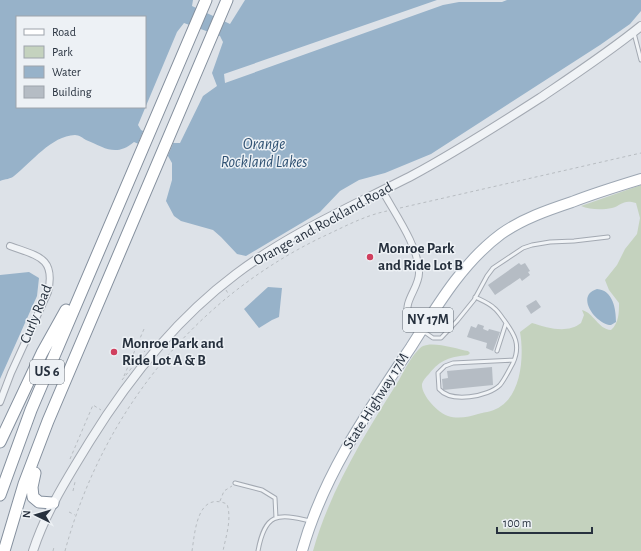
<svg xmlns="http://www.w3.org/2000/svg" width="641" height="551" viewBox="0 0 641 551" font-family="'Alegreya Sans',sans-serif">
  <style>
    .green { fill: #c4d2be }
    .water { fill: #97b2c9; fill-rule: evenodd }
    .pier { fill: #dde2e8 }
    .building { fill: #b5bcc4 }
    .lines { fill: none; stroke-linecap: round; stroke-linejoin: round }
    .service-casing { stroke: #a3a9b2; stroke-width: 5 }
    .minor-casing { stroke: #a3a9b2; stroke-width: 8 }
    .tertiary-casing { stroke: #a3a9b2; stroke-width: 10 }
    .primary-casing { stroke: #9da7b3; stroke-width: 12 }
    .motorway-casing { stroke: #85909e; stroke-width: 13 }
    .path { stroke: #b8bdc2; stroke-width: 1; stroke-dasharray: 3 3; stroke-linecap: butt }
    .service { stroke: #f0f3f6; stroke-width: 3 }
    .minor { stroke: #f0f3f6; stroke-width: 6 }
    .tertiary { stroke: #f0f3f6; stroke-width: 8 }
    .primary { stroke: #fff; stroke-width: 10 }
    .motorway { stroke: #fff; stroke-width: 11 }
    .poi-dot { fill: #d03f5e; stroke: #edf1f5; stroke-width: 1.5 }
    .labels { text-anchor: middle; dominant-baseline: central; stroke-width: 3; stroke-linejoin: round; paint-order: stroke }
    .shield { fill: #edf1f5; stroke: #626b75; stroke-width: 1 }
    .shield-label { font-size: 14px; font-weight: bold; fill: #27313e }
    .street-label { font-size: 15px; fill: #27313e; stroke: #edf1f5 }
    .poi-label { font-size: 15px; font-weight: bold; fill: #27313e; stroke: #edf1f5; text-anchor: start }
    .water-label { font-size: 16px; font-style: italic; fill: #305273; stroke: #edf1f5 }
  </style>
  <rect width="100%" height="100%" fill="#dde2e8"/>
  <path class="green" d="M641 185V551H313C330 490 365 434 399 380 404 371 414 351 423 346 433 341 458 349 468 351L470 353 468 355C450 357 441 359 429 374 426 377 423 380 422 384 421 395 438 413 448 416 457 419 470 417 478 414 486 412 495 411 501 406 522 392 524 354 520 332L532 323C548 328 567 334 581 323L584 315 582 310C594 313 598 329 611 330 619 323 619 312 619 303L609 290 605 280 617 265 625 249 637 234 640 218 636 203C623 199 622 205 612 208 603 210 590 210 581 206Z"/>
  <path class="water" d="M0 0H193L192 6 230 24 245 0H437L224 74 225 83 443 5 459 2H502L507 0H641V11L630 24 600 45 431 154 385 173 359 180 340 191 320 212 246 256 237 254 221 237 213 230 181 221 174 216 166 201 172 180V163L168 156 134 142C116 157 105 148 86 140 83 138 79 135 75 135 51 136 32 162 14 176 11 179 5 179 0 181ZM17 17H145V107H17ZM184 23 220 36 223 42 212 73 217 86 203 96 180 143H174L157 138 141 130 138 125 177 32Z
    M29 272 39 278 37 296 0 379V275Z
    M268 287 282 288 279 317 272 320 259 328 244 309Z
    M597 289C613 290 616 309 616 322L611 325C597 325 574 296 597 289Z"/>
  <path class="pier" d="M144 129 174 141 167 158 137 146Z"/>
  <path class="building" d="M519 263 521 265 525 263 530 271 528 272 530 275 522 281 520 278 495 295 488 285Z
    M536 300 541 307 531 314 526 306Z
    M478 324 484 326 483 329 488 331 489 329 500 332 493 351 486 348 487 343 467 337 471 326 476 328Z
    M492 367 493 385 443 390 442 379 448 378 447 371Z"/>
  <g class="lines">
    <defs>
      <path id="service" d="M634 33 641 60
        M475 297C481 300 489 303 494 308 498 311 501 316 504 320 515 335 521 345 513 363 509 370 505 379 500 385 488 397 451 403 439 389L438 373 445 366 453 363 514 360
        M423 331 433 338H441L457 321 474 300 487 276 493 268 523 248 532 245 550 242 574 241 608 237
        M497 351 506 323
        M235 483 262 490 275 498 276 518
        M258 551C265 513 277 513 310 521"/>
      <path id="minor" d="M382 190C395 214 418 245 419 272 420 287 402 302 409 316 412 322 417 326 421 331
        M0 402 11 373 48 292C56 257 37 256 10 246"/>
      <path id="tertiary" d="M33 551C46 511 68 477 90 441 129 378 176 319 236 274 290 233 353 206 413 175 456 152 498 125 540 98 574 75 609 52 641 26"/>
      <path id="primary" d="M302 551C323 476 368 411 411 347 437 306 462 263 501 234 522 219 548 210 572 202 595 193 618 186 641 179"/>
      <path id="motorway" d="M0 442 42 353 66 310
        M35 473 32 487 33 497 39 502 53 503
        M0 495 31 410 206 0
        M4 551 24 484 48 421 227 0"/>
    </defs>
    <use href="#service" class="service-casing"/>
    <use href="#minor" class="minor-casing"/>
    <use href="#tertiary" class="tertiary-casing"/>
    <use href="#primary" class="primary-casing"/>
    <use href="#motorway" class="motorway-casing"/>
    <path class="path" d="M400 208 641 153
      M226 290 229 295
      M124 376 144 329
      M122 380 145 351
      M70 459 93 405 101 410
      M73 491 75 482 74 481
      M220 501 224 491 232 486
      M69 512 75 515
      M53 551 54 547
      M65 551C102 414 193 300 320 238 342 228 363 216 387 211
      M192 551C195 532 197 491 227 504 232 519 226 536 223 551"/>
    <use href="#service" class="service"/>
    <use href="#minor" class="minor"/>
    <use href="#tertiary" class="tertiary"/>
    <use href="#primary" class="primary"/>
    <use href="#motorway" class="motorway"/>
  </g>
  <g class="poi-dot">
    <circle cx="370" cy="257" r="4"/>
    <circle cx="114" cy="352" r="4"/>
  </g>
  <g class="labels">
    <g class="shield">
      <rect x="403" y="308" width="50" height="24" rx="3"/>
      <rect x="30" y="360" width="34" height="24" rx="3"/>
    </g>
    <g class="shield-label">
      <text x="428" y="320">NY 17M</text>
      <text x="47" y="372">US 6</text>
    </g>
    <g class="street-label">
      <text transform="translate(323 224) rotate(-29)">Orange and Rockland Road</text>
      <text transform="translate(36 314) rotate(-68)">Curly Road</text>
      <text transform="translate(376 401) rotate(-58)">State Highway 17M</text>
    </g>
    <g class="poi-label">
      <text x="378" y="248">Monroe Park<tspan x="378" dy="17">and Ride Lot B</tspan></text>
      <text x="122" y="343">Monroe Park and<tspan x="122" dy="17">Ride Lot A &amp; B</tspan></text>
    </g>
    <g class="water-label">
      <text x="264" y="144">Orange<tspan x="264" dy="18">Rockland Lakes</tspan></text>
    </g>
  </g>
  <rect x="16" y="16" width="130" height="92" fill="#edf1f5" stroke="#9ea4ac"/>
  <rect x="24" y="29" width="20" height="6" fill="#ffffff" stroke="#9ea4ac"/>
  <text x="52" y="36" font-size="12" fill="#27313e">Road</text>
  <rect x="24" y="46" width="20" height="12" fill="#c4d2be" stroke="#9ea4ac"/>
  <text x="52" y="56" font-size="12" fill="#27313e">Park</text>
  <rect x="24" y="66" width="20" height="12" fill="#97b2c9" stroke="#9ea4ac"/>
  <text x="52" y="76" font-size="12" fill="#27313e">Water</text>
  <rect x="24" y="86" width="20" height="12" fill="#b5bcc4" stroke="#9ea4ac"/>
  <text x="52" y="96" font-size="12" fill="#27313e">Building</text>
  <g transform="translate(36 515) rotate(275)" stroke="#edf1f5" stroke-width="3" paint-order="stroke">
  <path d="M0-3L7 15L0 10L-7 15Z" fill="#27313e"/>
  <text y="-6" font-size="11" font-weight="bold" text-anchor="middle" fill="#27313e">N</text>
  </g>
  <path d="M497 527v6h95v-6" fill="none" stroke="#27313e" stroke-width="2"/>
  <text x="503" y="527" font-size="12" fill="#27313e" stroke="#edf1f5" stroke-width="3" paint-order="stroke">100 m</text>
</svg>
